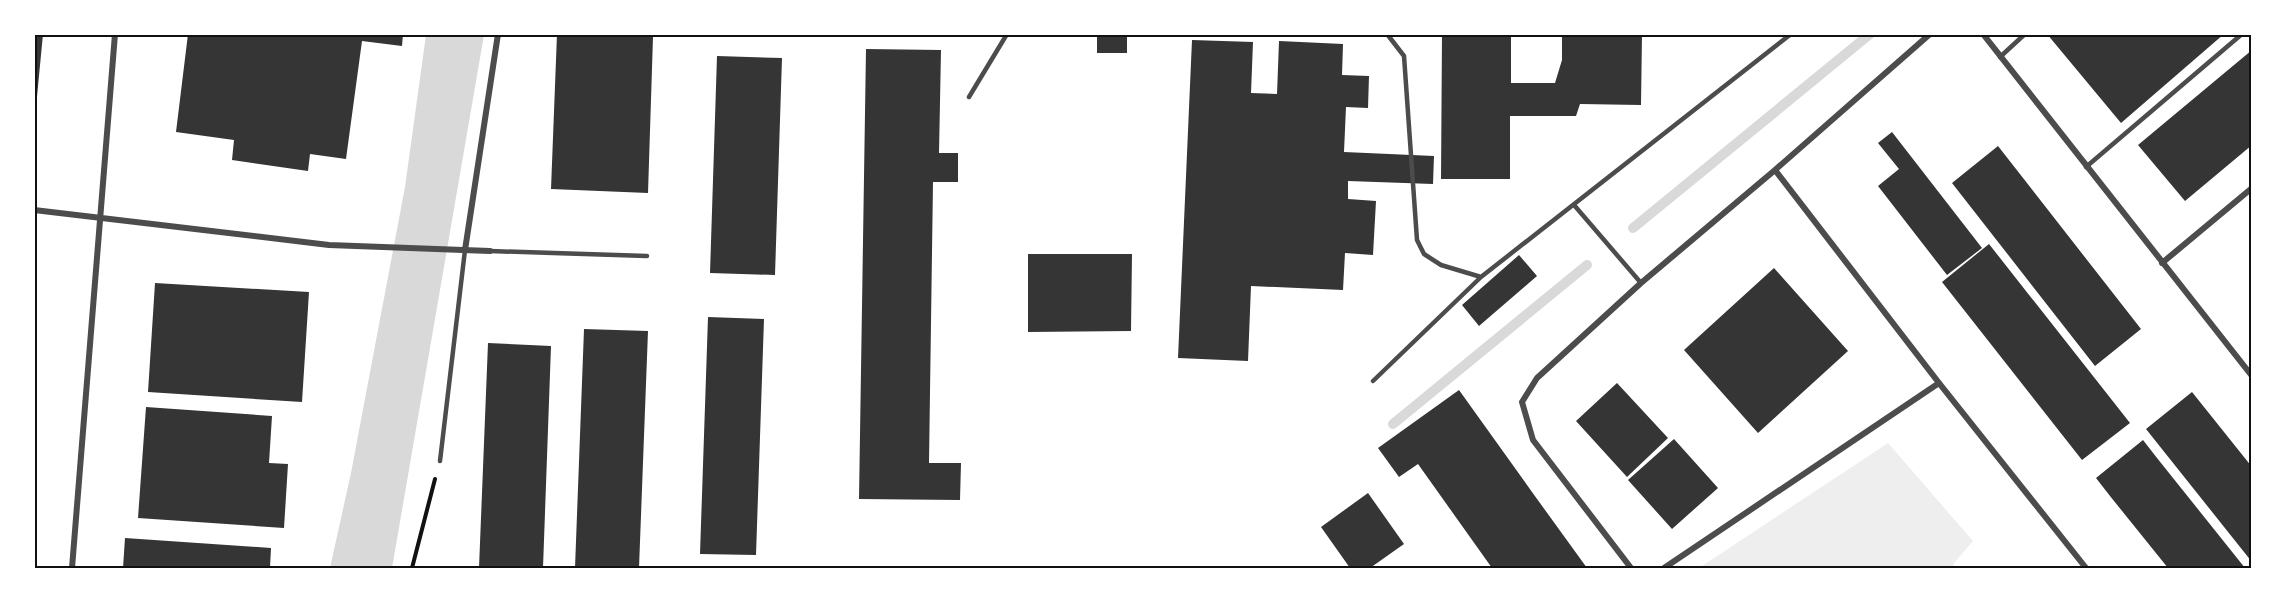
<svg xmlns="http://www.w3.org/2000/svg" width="2286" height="603" viewBox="0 0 2286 603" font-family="'Archivo Narrow',sans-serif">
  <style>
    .green { fill: #eee }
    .water { fill: #d9d9d9 }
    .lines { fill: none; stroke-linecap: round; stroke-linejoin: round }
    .stream { stroke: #d9d9d9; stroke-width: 10 }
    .building { fill: #353535 }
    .path { stroke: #111; stroke-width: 4 }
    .service { stroke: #4c4c4c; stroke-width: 4.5 }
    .minor { stroke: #4c4c4c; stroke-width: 6 }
    .neatline { fill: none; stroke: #111; stroke-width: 2 }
  </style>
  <rect width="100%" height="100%" fill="#fff"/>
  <path class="green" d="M1888 443 1973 541 1954 563 1953 568H1699Z"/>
  <path class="water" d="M426 35H484L392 568H330L351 473 405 187Z"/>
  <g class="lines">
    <path class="stream" d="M1633 228 1870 34
      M1393 424 1587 265"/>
  </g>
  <path class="building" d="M34 34H43L36 107H34Z
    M188 34H403L402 46 362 41 346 159 310 154 308 171 232 160 234 140 176 132Z
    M557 34 653 37 648 193 551 189Z
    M1097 34H1127V53H1097Z
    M1442 34H1511V83H1555L1562 60V34H1642L1641 105 1580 104 1576 116H1510V179H1441Z
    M2047 34H2224L2121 123Z
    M1192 40 1253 42 1251 93 1277 94 1279 41 1343 44 1342 75 1369 76 1368 108 1346 107 1344 152 1434 156 1433 184 1348 181V199L1376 201 1373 255 1345 253 1343 290 1251 286 1248 361 1178 358Z
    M866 49 941 50 939 153H958V182H933L929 463H961L960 500 859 499Z
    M2252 50V145L2185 201 2138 145Z
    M717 56 782 58 775 275 710 273Z
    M1892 132 1982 248 1947 275 1878 186 1899 169 1878 143Z
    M1998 146 2141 329 2095 366 1952 183Z
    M1989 244 2130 423 2082 460 1942 282Z
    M1028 254H1132L1131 331 1028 332Z
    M1519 255 1537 276 1479 326 1462 305Z
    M1774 268 1848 351 1758 433 1684 350Z
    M155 283 309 292 302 402 148 392Z
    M708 317 764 319 756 555 700 554Z
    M584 329 648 331 639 568H575Z
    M488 343 551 346 543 568H479Z
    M1617 383 1668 438 1627 477 1576 421Z
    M1459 390 1532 492 1587 568H1492L1418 464 1399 477 1378 448Z
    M2192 392 2252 467V562L2146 429Z
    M146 407 272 416 269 463 288 464 284 528 138 518Z
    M1674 439 1718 488 1672 529 1628 480Z
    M2143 440 2157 458 2245 568H2168L2110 496 2096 478Z
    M1368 493 1404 544 1370 568H1350L1321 527Z
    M125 538 271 548 270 568H123Z"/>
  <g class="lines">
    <path class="path" d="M412 568 435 479"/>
    <path class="service" d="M1387 34 1404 56 1417 240 1424 254 1441 265 1481 277 1791 34
      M2000 57 2025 34
      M969 97 1007 34
      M2086 167 2242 34
      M1574 205 1641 283
      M490 251 647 256
      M1373 381 1481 277
      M440 461 465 250"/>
    <path class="minor" d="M1983 34 2252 376
      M1775 170 1939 383 2086 568
      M34 210 329 245 490 251
      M465 250 498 34
      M2162 263 2252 188
      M72 568 115 34
      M1631 568 1533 440 1522 402 1537 378 1641 283 1775 170 1930 34
      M1664 568 1939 383"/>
  </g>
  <rect width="2286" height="603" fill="none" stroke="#ffffff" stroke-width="72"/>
  <rect x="36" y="36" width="2214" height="531" class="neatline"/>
</svg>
